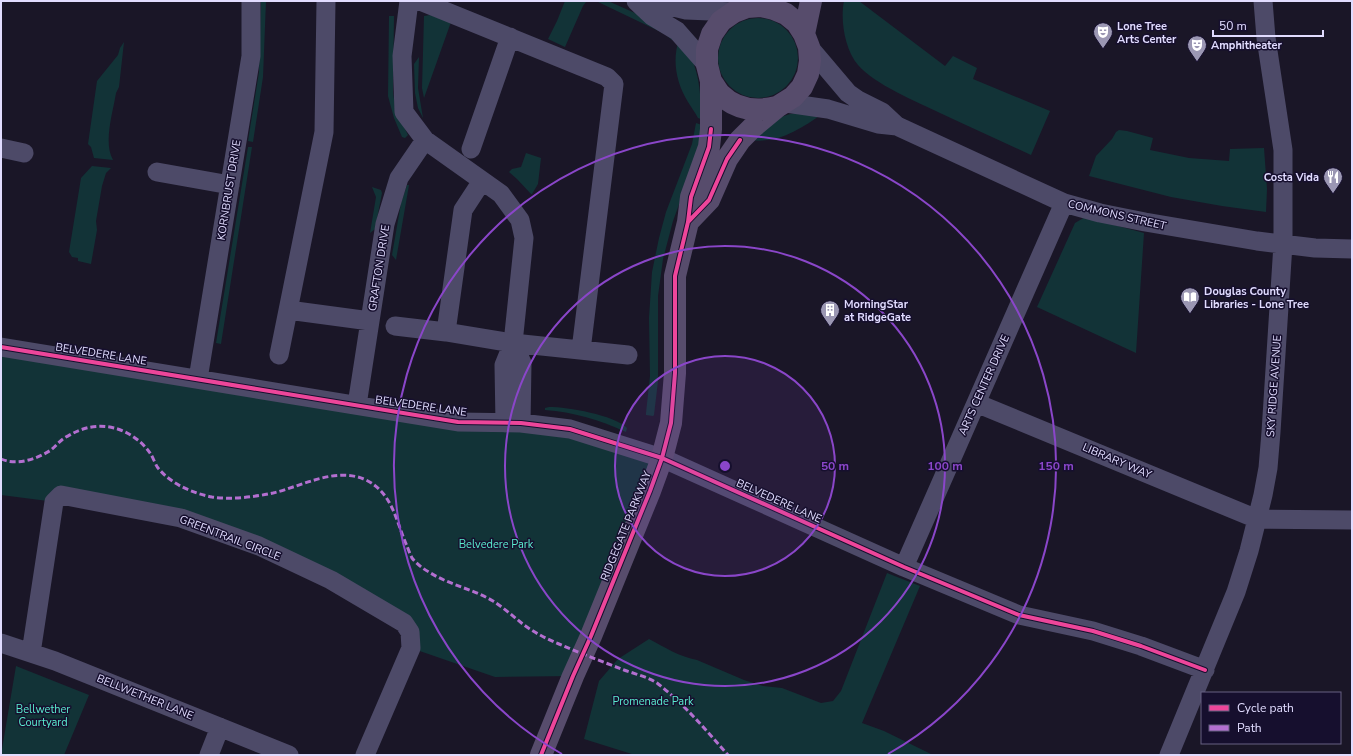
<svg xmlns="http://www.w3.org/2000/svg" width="1353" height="756" viewBox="0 0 1353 756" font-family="'Nunito Sans',sans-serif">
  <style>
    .green { fill: #123337 }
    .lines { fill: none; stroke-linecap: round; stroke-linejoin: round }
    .minor { stroke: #4d4a68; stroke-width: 19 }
    .major { stroke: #574c6c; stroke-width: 22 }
    .quiet { stroke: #b36fd0; stroke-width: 3; stroke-dasharray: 6 3; stroke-linecap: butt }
    .cycleway-casing { stroke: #160f2e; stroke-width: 6 }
    .cycleway { stroke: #ed469a; stroke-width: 4 }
    .ring { fill: none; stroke: #8a46c9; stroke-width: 2 }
    .labels { text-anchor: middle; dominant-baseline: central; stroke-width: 3; stroke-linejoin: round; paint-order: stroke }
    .poi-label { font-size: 11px; font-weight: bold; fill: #e1dcff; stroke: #160f2e; text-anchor: start }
    .street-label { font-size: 11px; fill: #e1dcff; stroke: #160f2e }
    .park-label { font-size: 11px; fill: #5aeccf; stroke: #160f2e }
    .centre { fill: #8a46c9; stroke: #160f2e; stroke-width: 2 }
    .ring-label { font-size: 12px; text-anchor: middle; font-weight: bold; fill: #8a46c9; stroke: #160f2e; stroke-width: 3; stroke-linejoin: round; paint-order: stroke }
  </style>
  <rect width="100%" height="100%" fill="#1a1627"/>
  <path class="green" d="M261 1H266L263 77 253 142 248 141 259 72Z
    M565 1 586 2 583 6 565 47 548 39 557 21Z
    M596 1H608L644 17 674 38 672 40 665 34Z
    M844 1H859L945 66 953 56 977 68 973 79 1050 111 1031 155C1001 141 970 127 940 113 917 102 874 84 858 65 845 50 840 20 844 1Z
    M430 15 451 22 424 98 422 88 424 16Z
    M389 16H394L393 92 395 107 402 123 408 135 405 138 402 137 394 118 388 96Z
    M718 58a40 40 0 1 1 80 0a40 40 0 1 1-80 0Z
    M679 39C683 45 688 51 691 57 700 77 701 98 701 119L698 118C695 112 691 107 688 102 676 82 672 61 679 39Z
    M124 42 119 87 116 93C113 112 103 143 113 160L94 158 91 147 88 144 97 81 118 55 120 48Z
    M419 57 418 88 423 118 418 108 415 93 414 64Z
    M803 112 822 114C801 129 777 144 751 140L778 118 790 114Z
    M696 123 702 125 698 152 673 221 663 259 658 296V381L654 415 653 416 646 415V413L650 376 649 318 652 272 659 238 666 212 692 144Z
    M1119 130 1127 131 1153 138 1150 150 1189 158 1229 161 1230 149 1264 148 1267 189 1266 212 1222 206 1171 197 1089 176 1096 156 1112 139 1116 132Z
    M248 147H252L221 344 216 343Z
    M526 153 541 158 538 184 532 194H531L517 179 509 172 512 169 521 167Z
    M92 166 111 168 106 173 102 186 96 221 97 230 91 264 78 261V258L72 257 69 252 81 178Z
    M407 185H409L396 260 392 255 401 203Z
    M372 187 381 190 382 193 375 229 370 233 376 197Z
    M1085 217 1144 233 1136 353 1037 307 1075 223Z
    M1 347 521 423 662 458 573 676 495 677 411 648 404 623 181 518 1 495Z
    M549 407C568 407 614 415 627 428L626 432C600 420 573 412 545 410V408Z
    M887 573 920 586 862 723 884 731 933 755H635L584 739 599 681 618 659 649 639C664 647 680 657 697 660L744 680 763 686 782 688 821 703 833 701 841 691Z
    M16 666 89 695 64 755H1Z"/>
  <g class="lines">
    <path class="minor" d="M409 1 402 56 404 112 425 140 501 194 520 220 524 238 513 343 504 365 505 423
      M420 1 607 77 614 84 581 350
      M636 1 652 16 677 31 707 65
      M639 1 657 3 686 10 734 12
      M809 47 848 93 858 100 882 112 897 126 1064 203 1100 213 1145 222 1257 241 1315 248 1352 249
      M786 103 828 109 878 124 897 126
      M1 148 24 153
      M471 149 510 37
      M157 172 230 185
      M288 310 370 321
      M395 326 446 332 463 210 482 181
      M446 332 513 343 628 355
      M513 343 522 363 521 423
      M1 347 458 422 521 423 570 429 662 458 904 567 1019 615 1093 631 1141 646 1205 670
      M279 355 324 132 326 1
      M198 379 251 56V1
      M976 403 1257 519 1352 520
      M357 405 385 224 399 178 425 140
      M904 567 1064 203
      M1 643 55 661 289 755
      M31 653 54 502 61 495 181 518 259 546 331 580 404 623 410 632 411 648 365 755
      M209 755 220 727
      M1169 755 1236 592 1249 551 1263 495 1268 468 1271 432 1283 244V150L1266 38 1263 1"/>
    <path class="major" d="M804 34 811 1
      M711 81C714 85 717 91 720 94 736 110 757 112 777 107
      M541 755 573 676 591 636 650 491 662 458 671 423 675 373V276L688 222 691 197 709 147 711 129V81L707 65V49L712 34 721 21 734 12 747 7 761 6 774 9 786 14 797 23 804 34 809 47 810 61 808 74 802 87 793 97 777 107 753 127 740 140 727 159 709 200 688 222"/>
    <path class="quiet" d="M1 459C17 466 37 459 51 450 57 445 61 439 68 436 83 427 98 424 114 428 127 431 142 441 150 453 153 457 155 464 158 468 171 484 192 493 212 497 231 500 254 497 273 493 303 486 336 466 366 480 393 493 396 522 407 546 408 549 410 554 412 558 416 563 423 569 429 572 449 585 473 589 493 601 504 608 514 617 524 625 535 633 547 639 559 644 580 653 603 662 624 670 635 674 648 677 657 683 684 704 706 730 728 755"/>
    <defs>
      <path id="cycleway" d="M688 222 709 200 727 159 740 140
        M1 347 458 422 521 423 570 429 662 458 904 567 1019 615 1093 631 1141 646 1205 670
        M541 755 573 676 591 636 650 491 662 458 671 423 675 373V276L688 222 691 197 709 147 711 129"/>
    </defs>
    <use href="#cycleway" class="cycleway-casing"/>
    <use href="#cycleway" class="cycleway"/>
  </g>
  <circle cx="725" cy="466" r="110" fill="#8a46c9" fill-opacity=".12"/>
  <g class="ring">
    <circle cx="725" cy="466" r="110"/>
    <circle cx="725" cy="466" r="220"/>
    <path d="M562 754A331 331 0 1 1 888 754"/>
  </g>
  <defs>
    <symbol id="theatre-pin" viewBox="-11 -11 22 30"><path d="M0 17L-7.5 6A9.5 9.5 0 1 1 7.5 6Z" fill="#9b97b3" stroke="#160f2e"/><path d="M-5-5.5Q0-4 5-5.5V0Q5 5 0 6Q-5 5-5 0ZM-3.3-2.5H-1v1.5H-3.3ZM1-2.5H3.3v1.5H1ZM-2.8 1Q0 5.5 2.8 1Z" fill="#fff"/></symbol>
    <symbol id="restaurant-pin" viewBox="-11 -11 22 30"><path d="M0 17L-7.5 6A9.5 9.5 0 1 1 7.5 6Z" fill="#9b97b3" stroke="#160f2e"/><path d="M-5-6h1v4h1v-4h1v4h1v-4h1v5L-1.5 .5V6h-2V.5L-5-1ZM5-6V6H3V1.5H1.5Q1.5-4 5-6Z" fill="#fff"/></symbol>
    <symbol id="library-pin" viewBox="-11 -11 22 30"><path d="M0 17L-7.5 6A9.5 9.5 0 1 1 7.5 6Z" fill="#9b97b3" stroke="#160f2e"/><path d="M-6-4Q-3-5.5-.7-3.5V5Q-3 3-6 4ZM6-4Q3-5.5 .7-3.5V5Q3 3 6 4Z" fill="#fff"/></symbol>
    <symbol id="building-pin" viewBox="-11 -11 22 30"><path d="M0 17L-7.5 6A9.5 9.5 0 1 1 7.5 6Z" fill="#9b97b3" stroke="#160f2e"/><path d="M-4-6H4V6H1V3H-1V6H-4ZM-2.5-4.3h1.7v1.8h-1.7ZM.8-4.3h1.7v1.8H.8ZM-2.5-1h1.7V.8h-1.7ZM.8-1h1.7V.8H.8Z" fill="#fff"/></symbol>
  </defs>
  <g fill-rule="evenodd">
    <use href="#theatre-pin" x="1092" y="21" width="22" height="30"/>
    <use href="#theatre-pin" x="1186" y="34" width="22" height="30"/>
    <use href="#restaurant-pin" x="1322" y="166" width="22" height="30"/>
    <use href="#library-pin" x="1179" y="286" width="22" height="30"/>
    <use href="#building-pin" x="819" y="299" width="22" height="30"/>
  </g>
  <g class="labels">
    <g class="poi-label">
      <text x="1117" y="26">Lone Tree<tspan x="1117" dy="13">Arts Center</tspan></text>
      <text x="1211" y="45">Amphitheater</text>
      <text x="1319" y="177" text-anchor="end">Costa Vida</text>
      <text x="1204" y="291">Douglas County<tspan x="1204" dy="13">Libraries - Lone Tree</tspan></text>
      <text x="844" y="304">MorningStar<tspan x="844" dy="13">at RidgeGate</tspan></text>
    </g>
    <g class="street-label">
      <text transform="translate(229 190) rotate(-81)">KORNBRUST DRIVE</text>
      <text transform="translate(1117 215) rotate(13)">COMMONS STREET</text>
      <text transform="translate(379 268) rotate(-81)">GRAFTON DRIVE</text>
      <text transform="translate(101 354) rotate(9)">BELVEDERE LANE</text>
      <text transform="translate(984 385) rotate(-66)">ARTS CENTER DRIVE</text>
      <text transform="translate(1274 386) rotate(-86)">SKY RIDGE AVENUE</text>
      <text transform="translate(421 406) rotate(8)">BELVEDERE LANE</text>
      <text transform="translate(1117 461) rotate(23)">LIBRARY WAY</text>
      <text transform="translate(779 501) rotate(24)">BELVEDERE LANE</text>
      <text transform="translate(626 526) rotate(-68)">RIDGEGATE PARKWAY</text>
      <text transform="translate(230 538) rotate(21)">GREENTRAIL CIRCLE</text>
      <text transform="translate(145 697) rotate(22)">BELLWETHER LANE</text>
    </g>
    <g class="park-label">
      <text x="496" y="544">Belvedere Park</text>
      <text x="653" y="701">Promenade Park</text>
      <text x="43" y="709">Bellwether<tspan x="43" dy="13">Courtyard</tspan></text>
    </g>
  </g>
  <circle cx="725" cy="466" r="6" class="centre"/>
  <g class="ring-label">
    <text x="835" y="470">50 m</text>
    <text x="945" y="470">100 m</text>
    <text x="1056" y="470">150 m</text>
  </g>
  <rect width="1353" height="756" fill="none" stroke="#e1dcff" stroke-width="4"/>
  <rect x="1201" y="692" width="140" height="52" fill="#160f2e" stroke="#676182"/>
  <rect x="1209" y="705" width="20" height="6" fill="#ed469a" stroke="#676182"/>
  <text x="1237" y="712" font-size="12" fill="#e1dcff">Cycle path</text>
  <rect x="1209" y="725" width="20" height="6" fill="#b36fd0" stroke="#676182"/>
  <text x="1237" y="732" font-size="12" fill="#e1dcff">Path</text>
  <path d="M1213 30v6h110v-6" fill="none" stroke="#e1dcff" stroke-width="2"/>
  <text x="1219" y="30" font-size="12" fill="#e1dcff" stroke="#160f2e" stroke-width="3" paint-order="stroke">50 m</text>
</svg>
